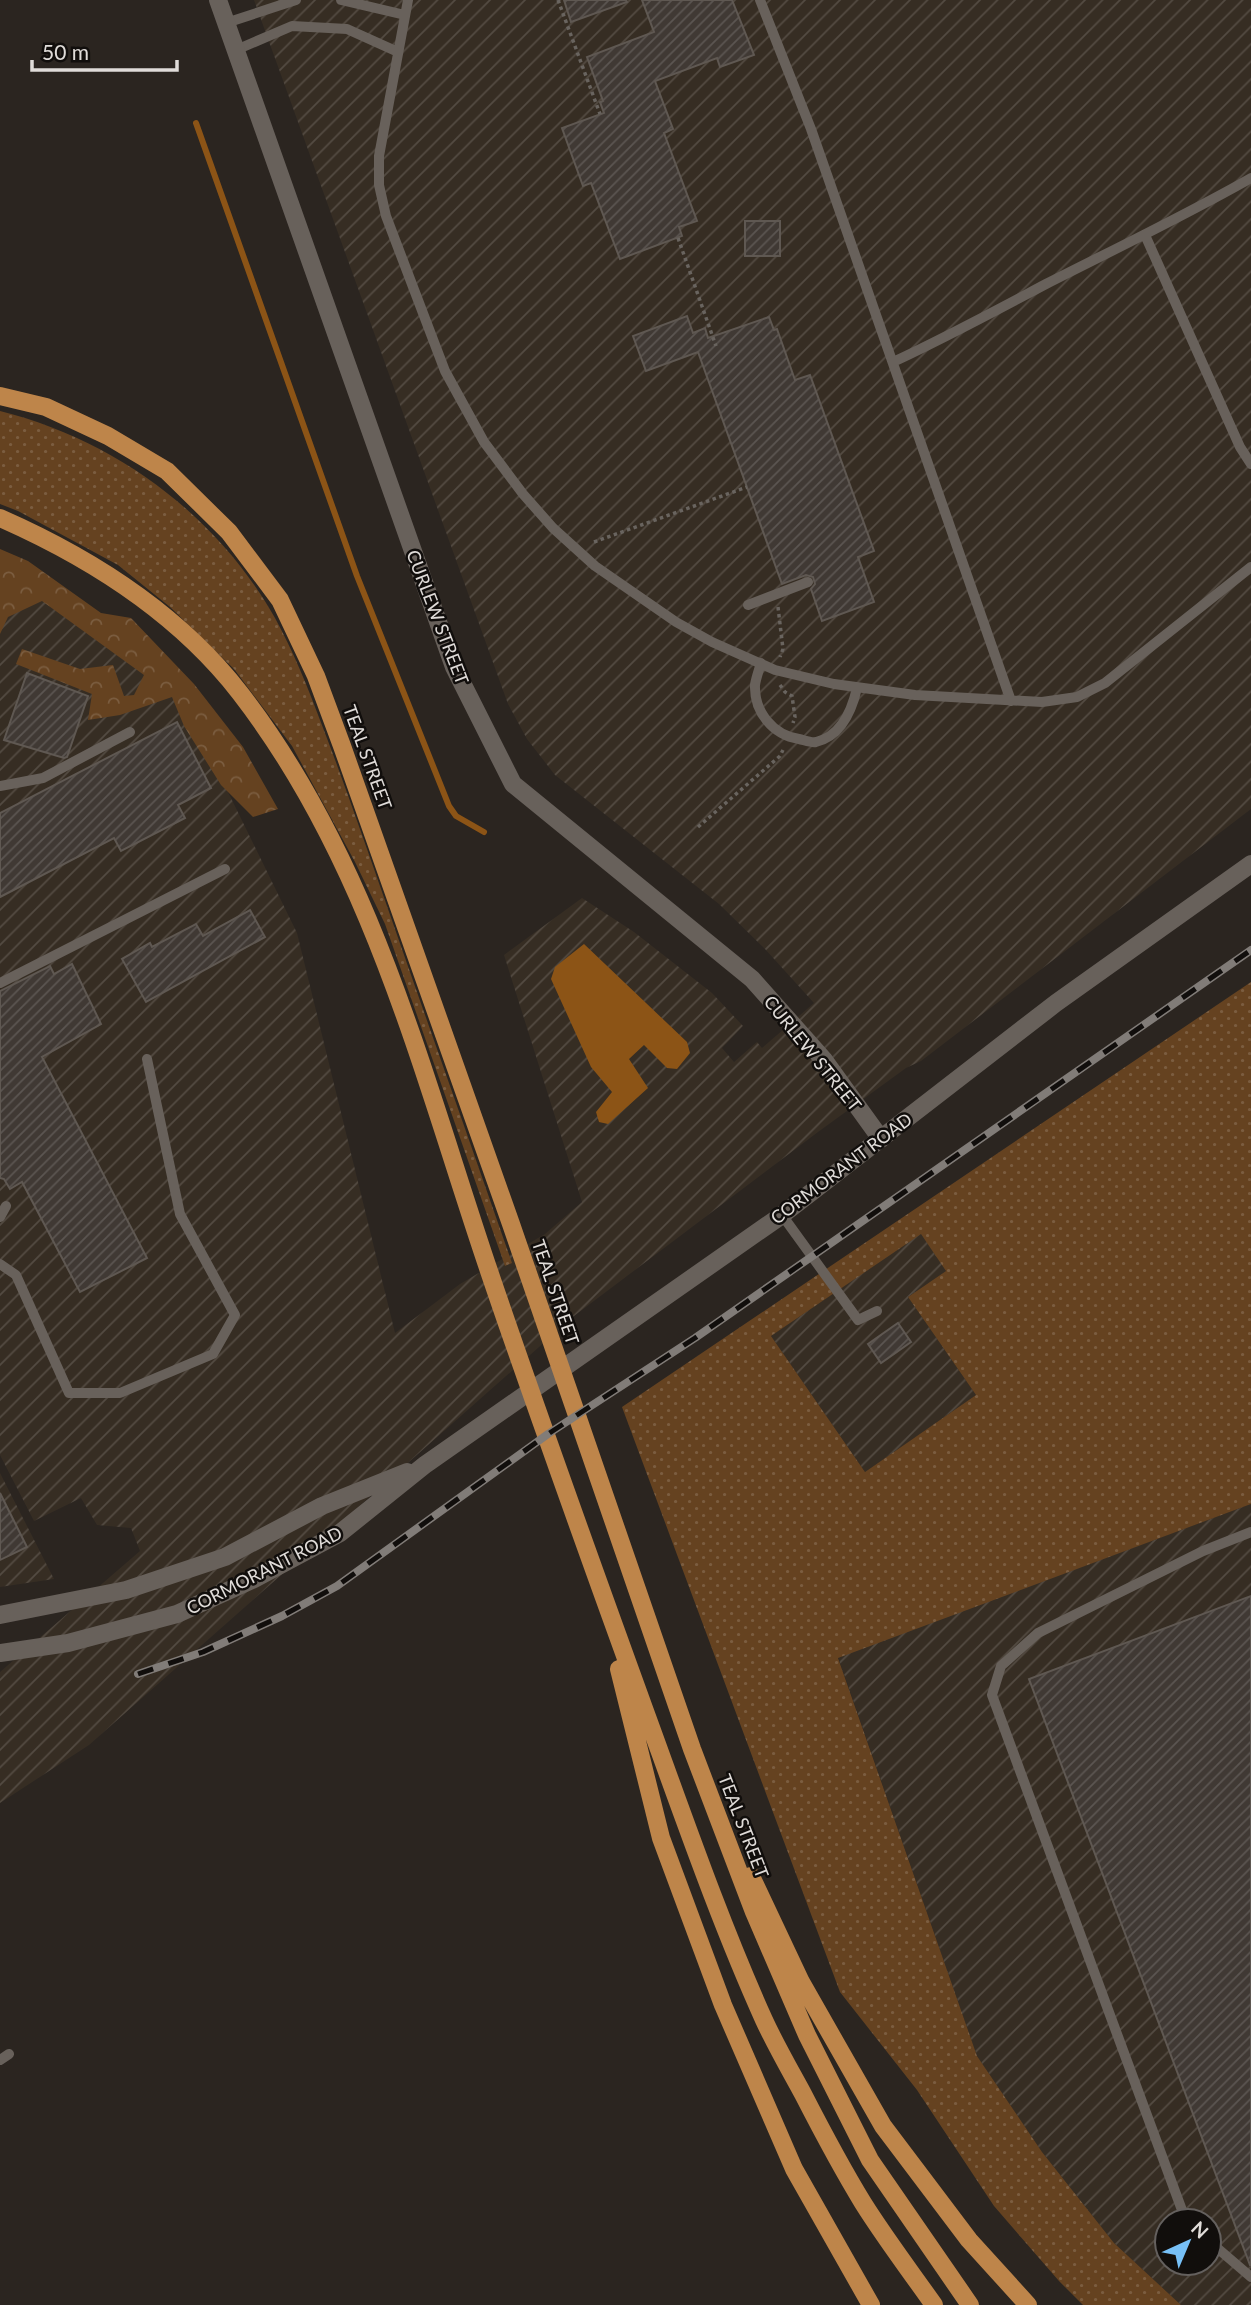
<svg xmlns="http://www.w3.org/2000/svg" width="1251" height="2305" viewBox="0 0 1251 2305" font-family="Lato,sans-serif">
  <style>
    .industrial { fill: url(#industrial-furrows); fill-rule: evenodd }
    .grass { fill: url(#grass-dots); fill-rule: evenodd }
    .forest { fill: url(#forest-crowns) }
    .water { fill: #8c5416 }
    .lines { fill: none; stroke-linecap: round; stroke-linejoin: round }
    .stream { stroke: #8c5416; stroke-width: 6 }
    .building { fill: url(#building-hatch); stroke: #5f5852; stroke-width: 2 }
    .path { stroke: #69645f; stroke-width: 3.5; stroke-dasharray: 3.5 3.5; stroke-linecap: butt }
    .lane { stroke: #68615b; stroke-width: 10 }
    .street { stroke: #68615b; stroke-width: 18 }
    .primary { stroke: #be854a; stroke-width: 18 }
    .rail-casing { stroke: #817c78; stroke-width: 8 }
    .rail { stroke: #110e0c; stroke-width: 5; stroke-dasharray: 16; stroke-linecap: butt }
    .labels { text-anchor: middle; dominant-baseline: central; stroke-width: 5; stroke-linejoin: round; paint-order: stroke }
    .street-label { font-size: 18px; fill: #e0dcd9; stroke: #110e0c }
  </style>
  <defs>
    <pattern id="industrial-furrows" width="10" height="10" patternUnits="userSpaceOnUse" patternTransform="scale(1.75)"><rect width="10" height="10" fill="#362d23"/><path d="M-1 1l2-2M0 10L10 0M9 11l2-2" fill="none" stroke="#534b42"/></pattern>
    <pattern id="grass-dots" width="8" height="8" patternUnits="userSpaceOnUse" patternTransform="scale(1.75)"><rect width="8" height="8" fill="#654220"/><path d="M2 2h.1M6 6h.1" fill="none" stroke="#7b5d40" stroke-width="1.8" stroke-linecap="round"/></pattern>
    <pattern id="forest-crowns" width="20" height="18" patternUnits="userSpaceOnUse" patternTransform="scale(1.75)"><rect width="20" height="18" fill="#654220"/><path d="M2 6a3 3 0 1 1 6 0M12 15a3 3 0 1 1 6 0" fill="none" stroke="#7b5d40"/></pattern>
    <pattern id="building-hatch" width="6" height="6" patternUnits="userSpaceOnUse" patternTransform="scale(1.75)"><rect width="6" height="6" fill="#403934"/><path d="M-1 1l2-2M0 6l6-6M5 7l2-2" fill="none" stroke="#5b5551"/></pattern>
  </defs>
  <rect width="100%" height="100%" fill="#2b2520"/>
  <path class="industrial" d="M254 0H1251V809L921 1061 906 1068 818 1132 574 1316 89 1745 0 1803V1672L140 1551 131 1528 97 1525 81 1498 34 1521 0 1455V553L162 669 230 796 297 933 395 1333 460 1284 545 1234 582 1202 504 955 582 898 634 932 712 993 743 1026 722 1048 734 1062 757 1042 762 1048 814 1003 765 949 719 904 555 775 527 739 508 704Z
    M921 1233 946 1271 908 1297 976 1395 865 1472 771 1336Z
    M0 1473 54 1579 0 1587Z
    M1251 1504V2305H1181L1114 2243 1042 2152 977 2056 838 1657ZM1167 2221H1209V2263H1167Z"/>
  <path class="grass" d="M0 411C115 440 216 514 275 618 293 651 307 685 320 720 344 782 366 846 388 909 429 1027 471 1145 512 1263L505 1266 385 924 355 862 292 746 234 669 170 607 118 565 18 511 0 504Z
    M1251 982V1504L838 1658 977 2056 1042 2152 1114 2243 1181 2305H1083L1059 2281 994 2206 917 2090 840 1992 622 1407ZM921 1234 946 1271 908 1297 976 1395 865 1472 771 1336Z"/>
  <path class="forest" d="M0 549 28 561 101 613 131 618 194 684 243 747 278 809 253 817 221 785 184 726 172 697 120 715 88 720 92 694 16 664 22 649 80 669 113 665 124 696 134 695 144 675 42 601 8 617 0 634Z"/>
  <path class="water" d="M584 944 687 1042 690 1053 677 1069 667 1068 644 1045 629 1059 648 1088 608 1124 599 1122 596 1112 612 1092 591 1067 551 979 555 967Z"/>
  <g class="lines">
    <path class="stream" d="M196 123 357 576 449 806 456 816 484 832"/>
  </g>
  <path class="building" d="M564 0H626L627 2 571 22Z
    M642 0H732L754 55 720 67 717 58 655 81 673 129 664 133 697 221 679 227 682 236 620 259 591 183 583 186 562 128 604 113 600 102 603 101 587 57 654 32Z
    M745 221H780V256H745Z
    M687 316 693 333 705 328 708 338 769 317 774 330 777 329 795 380 810 375 874 551 858 557 874 602 822 621 811 589 815 584 813 577 806 575 782 584 698 352 646 371 637 347 633 336Z
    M27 673 88 696 67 757 64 758 4 740Z
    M177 722 211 788 178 805 185 818 121 851 114 838 0 897V813Z
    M250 910 265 937 146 1002 122 959 150 943 152 947 196 924 203 936Z
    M72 964 101 1024 42 1057 147 1258 80 1292 22 1182 10 1189 4 1179 0 1178V991L50 966 54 974Z
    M898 1323 911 1342 881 1363 868 1344Z
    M0 1493 27 1547 0 1560Z
    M1251 1596V2265H1250L1029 1679Z"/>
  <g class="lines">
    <path class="path" d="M558 0 600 114
      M678 238 716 346
      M594 542 747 487
      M778 607 783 649 780 657
      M780 685 785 692 792 696 795 717 793 723
      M698 827 780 756 783 750"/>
    <path class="lane" d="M341 0 405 15
      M408 0 379 156V185L386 216 445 371 484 442 523 494 553 528 595 566 676 622 712 642 775 670 834 684 915 695 1042 702 1077 697 1105 683 1251 567
      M760 0 811 129 1011 701
      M226 23 296 0
      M236 50 292 26 347 29 398 52
      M1145 235 1240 447 1251 464
      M893 362C945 338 995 311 1046 284 1115 249 1184 216 1251 178
      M748 605 808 582
      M761 663C759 670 756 678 755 685 754 712 773 735 799 739 804 740 811 743 816 742 841 736 852 710 857 688
      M0 786 43 778 130 732
      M0 983 225 869
      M782 1215 858 1320 877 1311
      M0 1217 6 1206
      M0 1264 16 1275 69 1393H120L213 1354 235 1315 180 1214 147 1059
      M0 2060 9 2054
      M1186 2221 992 1695 1001 1666 1038 1633 1203 1551 1251 1532
      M1209 2241 1251 2277"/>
    <path class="street" d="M218 0 454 667 513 784 752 979 824 1060 881 1139
      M0 1615 126 1590 225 1557 322 1506 407 1472
      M0 1653 68 1643 177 1614 254 1579 340 1533 426 1464 782 1215 1056 1003 1251 864"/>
    <path class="primary" d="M0 396 46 407 108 436 167 471 229 532 280 600 316 676 342 746 511 1224 692 1749 754 1912 807 2035 870 2160 970 2305
      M0 518C91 558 178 613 240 693 371 862 422 1073 489 1271 539 1418 592 1565 645 1711 683 1815 719 1920 764 2020 776 2046 790 2070 803 2094 822 2131 841 2167 863 2203 885 2238 910 2271 934 2305
      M619 1669 661 1838 723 2005 794 2169 871 2305
      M751 1876 801 1982 883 2126 969 2240 1028 2305"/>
    <defs>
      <path id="rail" d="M138 1674 203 1652 282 1616 337 1586 548 1434 695 1338 1251 950"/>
    </defs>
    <use href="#rail" class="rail-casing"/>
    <use href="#rail" class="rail"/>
  </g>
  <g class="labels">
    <g class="street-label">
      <text transform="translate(438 617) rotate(69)">CURLEW STREET</text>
      <text transform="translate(368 757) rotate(70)">TEAL STREET</text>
      <text transform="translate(813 1053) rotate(51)">CURLEW STREET</text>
      <text transform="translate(841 1168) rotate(-37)">CORMORANT ROAD</text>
      <text transform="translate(556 1292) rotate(71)">TEAL STREET</text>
      <text transform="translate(264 1570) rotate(-27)">CORMORANT ROAD</text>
      <text transform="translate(744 1826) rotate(69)">TEAL STREET</text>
    </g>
  </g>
  <g transform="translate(1188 2242) rotate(44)"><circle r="33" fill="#110e0c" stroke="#64605e" stroke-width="2"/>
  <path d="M0-5L12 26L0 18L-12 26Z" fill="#77c0f7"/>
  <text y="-10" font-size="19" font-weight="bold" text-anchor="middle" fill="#e0dcd9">N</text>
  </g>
  <path d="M32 60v10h145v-10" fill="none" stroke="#e0dcd9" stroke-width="3.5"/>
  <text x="42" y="60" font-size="21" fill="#e0dcd9" stroke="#110e0c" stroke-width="5" paint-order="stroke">50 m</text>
</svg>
